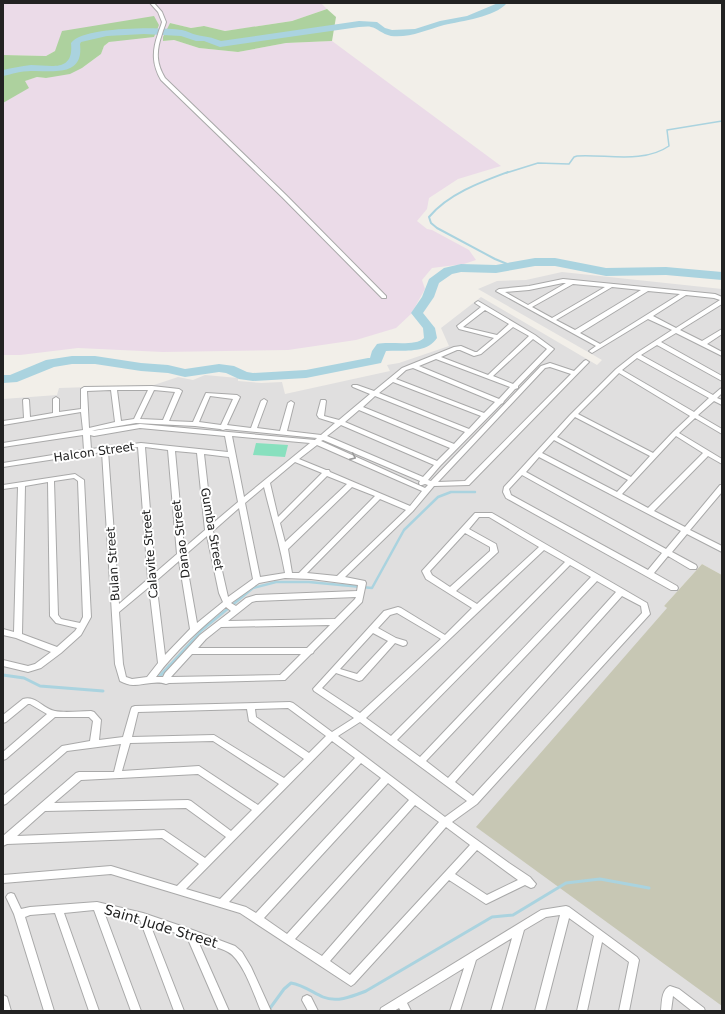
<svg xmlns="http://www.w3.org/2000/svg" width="725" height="1014" viewBox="0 0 725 1014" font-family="'DejaVu Sans',sans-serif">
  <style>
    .residential { fill: #e0dfdf }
    .industrial { fill: #ebdbe8 }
    .construction { fill: #c7c7b4 }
    .forest { fill: #add19e }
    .pitch { fill: #88e0be }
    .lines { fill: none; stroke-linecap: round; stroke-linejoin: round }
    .stream-far3 { stroke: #aad3df; stroke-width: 1.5 }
    .stream-far2 { stroke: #aad3df; stroke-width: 2 }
    .stream-far1 { stroke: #aad3df; stroke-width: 2.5 }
    .stream { stroke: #aad3df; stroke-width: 3 }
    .river { fill: #aad3df; fill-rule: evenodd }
    .street-casing { stroke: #a9a9a9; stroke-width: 2 }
    .street { fill: #fff; fill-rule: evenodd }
    .oneway { stroke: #9c9c9c }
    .labels { text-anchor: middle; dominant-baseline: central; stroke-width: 4; stroke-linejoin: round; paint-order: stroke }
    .street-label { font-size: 12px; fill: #222; stroke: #fff }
    .near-street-label { font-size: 14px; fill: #222; stroke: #fff }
  </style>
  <rect width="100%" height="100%" fill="#f2efe9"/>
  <path class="residential" d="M562 272 722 289V575L702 564 664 606 667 608 722 1011H3V399L57 395 59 388 154 385 178 377 193 380 205 375 238 378V381L261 383 282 382 285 394 390 371 387 365 399 363 449 346 441 328 481 297 597 365 602 360 478 289 497 281 526 280Z"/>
  <path class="industrial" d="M3 3H321L327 9 292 21 240 29 225 31 204 26 191 28 170 23 163 41 174 40 199 48 238 52 286 43 332 41 501 166 458 179 429 198 427 209 417 221 427 229 432 230 469 250 476 260 464 264 432 268 422 280 425 289 411 314 396 328 356 340 288 350 163 352 78 348 20 355H3V103L28 88 24 81 37 77 46 78 82 68 101 54 104 46 109 42 123 39 159 25 55 51 46 56 3 55Z"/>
  <path class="construction" d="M702 564 722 575V1006L476 827 667 608 664 606Z"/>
  <path class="forest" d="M327 9 336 17 332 41 286 43 238 52 199 48 174 40 163 41V37L170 23 191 28 204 26 225 31 292 21Z
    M154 16 159 25 154 37 109 42 104 46 101 54 82 68 70 74 46 78 37 77 25 81 29 88 3 103V55L46 56 55 51 62 31Z"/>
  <path class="pitch" d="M256 443 288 445 285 457 253 455Z"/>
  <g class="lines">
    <path class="stream-far3" d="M506 173 538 163 569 164 574 157 577 156C606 154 643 164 669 146L667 130 722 121"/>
    <path class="stream-far2" d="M508 172C481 182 448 194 429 217L431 223 437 228 495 259 512 266"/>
    <path class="stream-far1" d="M169 666 202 630 253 588 276 582H309L372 588 404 530 438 497 451 492H475"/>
    <path class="stream" d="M3 675 24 678 40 686 103 691
      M159 677 170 665
      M268 1011 284 989 291 983C303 985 312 992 323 997 337 1003 353 996 366 991L492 917 513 915 566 883 600 879 649 888"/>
    <path class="river" d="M498 3H507C495 17 462 21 444 25 426 30 410 38 391 36 382 34 377 28 371 27 368 26 363 27 359 27L220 47 204 41H196L181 36 144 34 107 36 81 42 80 44C84 78 52 70 31 71 21 71 12 74 3 76V70C12 68 21 66 31 65 51 65 74 73 71 43 83 26 162 27 182 30 187 31 192 34 197 35 207 37 211 37 221 41L359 21 377 22 385 28 392 30 415 29 440 21 467 16Z
      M535 258H555L606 268 666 267 722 272V280L666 275 606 276 555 266H535L496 273 461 272 452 274 439 283 434 297 423 313 435 328 437 338C426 354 404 350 386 351L381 363 306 378 253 381 239 379 226 373 219 372 185 377 168 373 141 371 95 364H72L54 367 17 382 3 383V375H10L46 360 72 356H95L141 363 168 365 185 369 219 364 234 366 247 372 253 373 306 370 368 358H370L372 351 377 344C390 341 415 347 424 338L423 328 411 313 422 297 429 279 444 268 461 264 496 265Z"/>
    <defs>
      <path id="street" d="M150 3H154L162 12 166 22C165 26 163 30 162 34 156 51 156 63 165 78L286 195 386 296V298H382L282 197 161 80C152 64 152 51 158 34 159 30 161 26 162 22L158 12Z
        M563 279 715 294 722 297V304L680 330 702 341 722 329V334L707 344 722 352V356L676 333 661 342 722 376V381L657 345 641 355 713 395 720 389 722 388V393L717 398 722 400V405L714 401 698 415 722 429V434L695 418 679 433 722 459V464L708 456 654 511 685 527 720 485H722V492L690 530 722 546V552L687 534 672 552 696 565 697 567 696 569H690L668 556 654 573 677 586 678 588 677 590H671L506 498 503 492 504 487 570 415 616 369 635 354 672 330 648 319 592 353 589 351 596 346 496 291 499 289 529 286ZM563 283H566L528 305 505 292 529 290ZM573 284 605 287 552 318 532 307ZM612 287 641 290 575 330 556 320ZM648 291 680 294 600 344 580 333ZM686 295 714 298 720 300 676 328 653 316ZM637 358 709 398 694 412 622 370ZM619 373 690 416 673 432 653 453 578 414ZM575 417 650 456 631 477 557 437ZM676 436 703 453 648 508 622 494ZM554 440 628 480 617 492 542 453ZM539 457 681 531 666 549 526 472ZM522 475 662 553 648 570 511 495 509 489Z
        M478 301 535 335 554 349 518 386V388L515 389 504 401 503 403 501 404 440 466 428 480 431 481 541 366 550 363 574 371 584 361 586 360 589 362 469 485 434 486 413 511 345 577 365 581 366 583 362 602 314 651 313 653 311 654 285 680 169 683 166 684C156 680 144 685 133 685 129 685 124 683 120 681L115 664 102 452 3 467V463L84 450 83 435 3 447V443L83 430 81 412 3 425V421L24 418 23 400 24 399H28L29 400 30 417 53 413V399L56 397 59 399V412L81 409V389L84 387 152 386 179 389 182 391 169 421 193 422 206 393 237 395 240 397 227 425 251 428 261 401 264 399 267 401 257 428 280 431 288 403 291 401 294 403 287 431 321 435 335 423 319 418 317 415 321 400H325L326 401 324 416 339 420 370 394 353 387 352 386 353 385H357L374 391 402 368 454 347 461 346 475 352H477L494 338 459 329 457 326 481 307 475 303ZM485 310 509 324 497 335 463 327ZM513 327 529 336 488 375 441 357 457 350H460L474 356 481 354ZM533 339 547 349 513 384 493 376ZM436 359 510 387 499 399 419 366ZM550 367 571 374 465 481 438 482 545 368ZM413 368 495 402 484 413 396 379 406 370ZM393 382 481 416 469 429 379 393ZM111 390 115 422 89 428 87 391ZM117 390H148L134 419 121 421ZM154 390 175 392 163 420 140 419ZM210 396 233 399 221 425 199 422ZM375 396 465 432 454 444 363 407ZM359 410 450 448 437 461 345 422ZM136 423 195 426 220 429 223 430 226 429 317 438 315 440 140 424 92 431 95 430ZM341 425 434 465 423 477 327 436ZM140 428 225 436 228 452 141 443 91 449 90 435 94 436ZM232 436 310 443 244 497ZM323 440 420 481 419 483 420 485H422L425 484 428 485 425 488 321 441ZM317 445 422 491 410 506 330 472 329 470H326L299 459ZM138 447 148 579 119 604 108 451ZM145 447 168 450 177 554 155 573ZM175 451 197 453 205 530 184 548ZM204 454 229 457 238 502 212 524ZM295 462 322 473 278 517 270 483ZM327 476 347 484 285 542 280 523ZM264 487C271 516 280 544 285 573L260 577 245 503ZM352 487 375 496 299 573H292L288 549ZM380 499 406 510 337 576 307 573ZM239 508 253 579 228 597 213 531ZM207 536 219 593 223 602 197 623 185 555ZM179 561 190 629 165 655 156 581ZM285 578 311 579 358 585 357 591 256 595 246 598 236 606 231 603 259 583ZM149 587 158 663 147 677 132 679 126 677 123 664 119 612ZM356 597 355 599 335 619 228 621 252 602 256 601ZM226 607 231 611 200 635 165 673 163 677H156C176 650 201 628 226 607ZM330 625 307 648H198L206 639 221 627ZM192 654H301L280 675 171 677Z
        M75 474 84 480 91 617 81 635 61 653 41 668 28 672 3 666V660L28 666 35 664 51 652 16 638 3 635V629L14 632 18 487 3 489V485ZM74 478 78 481 83 617 80 623 61 619 58 615 54 481ZM48 482 50 616 56 623 77 628 75 631 57 647 22 634 25 486Z
        M475 513H492L647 603 650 614 477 804 452 822 509 863 530 877 536 884 534 887 531 888 525 885 486 904 449 880 354 984 351 986 240 913 111 874 3 883V875L111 866 177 886 199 864 162 838 7 844 3 846V836L76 773 79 772H114L121 744 67 751 6 804 3 805V796L62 746 90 741 93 721 89 717H55L6 759 3 760V752L47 714 30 704H28L6 722 3 723V715L23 699C36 695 43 709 55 711 66 713 80 711 91 711L94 712 101 720 99 740 123 737 131 709 132 707 135 706 290 702 293 703 332 732 354 718 314 691 313 689 384 611 398 607 401 608 445 635 472 608 426 579 422 571ZM479 517H489L539 547 477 604 456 591 498 552 496 544 469 529ZM465 533 490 547V551L450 587 432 575 430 571ZM544 550 565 562 391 736 366 718C426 662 484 606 544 550ZM570 565 591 577 420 757 397 740ZM597 581 616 592 448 778 426 761ZM622 596 641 606 642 613 473 796 455 782ZM397 613 441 639 360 713 322 688 336 673 359 681 362 680 395 643 403 646 406 645 407 643 406 641 396 638 378 628 390 615ZM373 633 388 641 357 674 340 669ZM288 708 326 736 309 753 256 717 255 709ZM247 709 249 721 304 759 284 778 214 735 132 737 138 712ZM360 722 467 801 445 817 338 736ZM213 741 279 784 258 805 199 766 122 771 130 743ZM332 741 355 758 220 899 186 889ZM361 763 381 778 256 913 246 907 229 902ZM198 774 252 810 231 831 191 801 188 800 54 803 81 780ZM388 783 409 800 287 934 264 918ZM415 805 439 822 322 956 295 939ZM186 808 226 837 205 858 164 830 17 836 45 811ZM446 827 470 845 350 975 330 961ZM477 850 518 880 487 895 455 874Z
        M11 893 14 894 21 909 30 907 97 902 143 913 190 929 235 946 242 952 251 967 271 1011H261C254 995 243 960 228 952 219 947 208 945 198 941L229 1011H219L187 937 150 924 184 1011H174L140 920 104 912 141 1011H131L94 910 64 913 99 1011H89L55 913 30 915 25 917 54 1011H44L14 914 6 897 8 894Z
        M566 906 569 907 637 957 639 960 629 1011H619L629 962 602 942 587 1011H577L594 936 569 918 545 1011H535L560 915 546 917 524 930 501 1011H491L512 938 476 960 460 1011H450L464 968 407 1003 411 1011H401L399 1008 394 1011H380L381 1008 541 910Z
        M670 986 679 989 704 1008 705 1011H692L673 996 671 1011H661C662 1003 661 990 670 986Z
        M3 995 7 997 11 1011H3Z
        M307 995 311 997 318 1011H308L302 1000 303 997Z"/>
    </defs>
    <use href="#street" class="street-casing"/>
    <use href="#street" class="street"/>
  </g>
  <defs><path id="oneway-chevron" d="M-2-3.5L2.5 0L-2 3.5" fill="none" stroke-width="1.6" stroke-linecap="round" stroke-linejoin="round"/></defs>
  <use class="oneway" href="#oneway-chevron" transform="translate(353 457) rotate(24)"/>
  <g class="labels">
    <g class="street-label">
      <text transform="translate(94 452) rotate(-8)">Halcon Street</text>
      <text transform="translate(212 529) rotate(80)">Gumba Street</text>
      <text transform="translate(181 539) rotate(-97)">Danao Street</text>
      <text transform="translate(150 554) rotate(-95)">Calavite Street</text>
      <text transform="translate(113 564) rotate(-94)">Bulan Street</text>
    </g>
    <g class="near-street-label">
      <text transform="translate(161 926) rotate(17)">Saint Jude Street</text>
    </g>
  </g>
  <rect width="725" height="1014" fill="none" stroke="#222222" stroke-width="8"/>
</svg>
